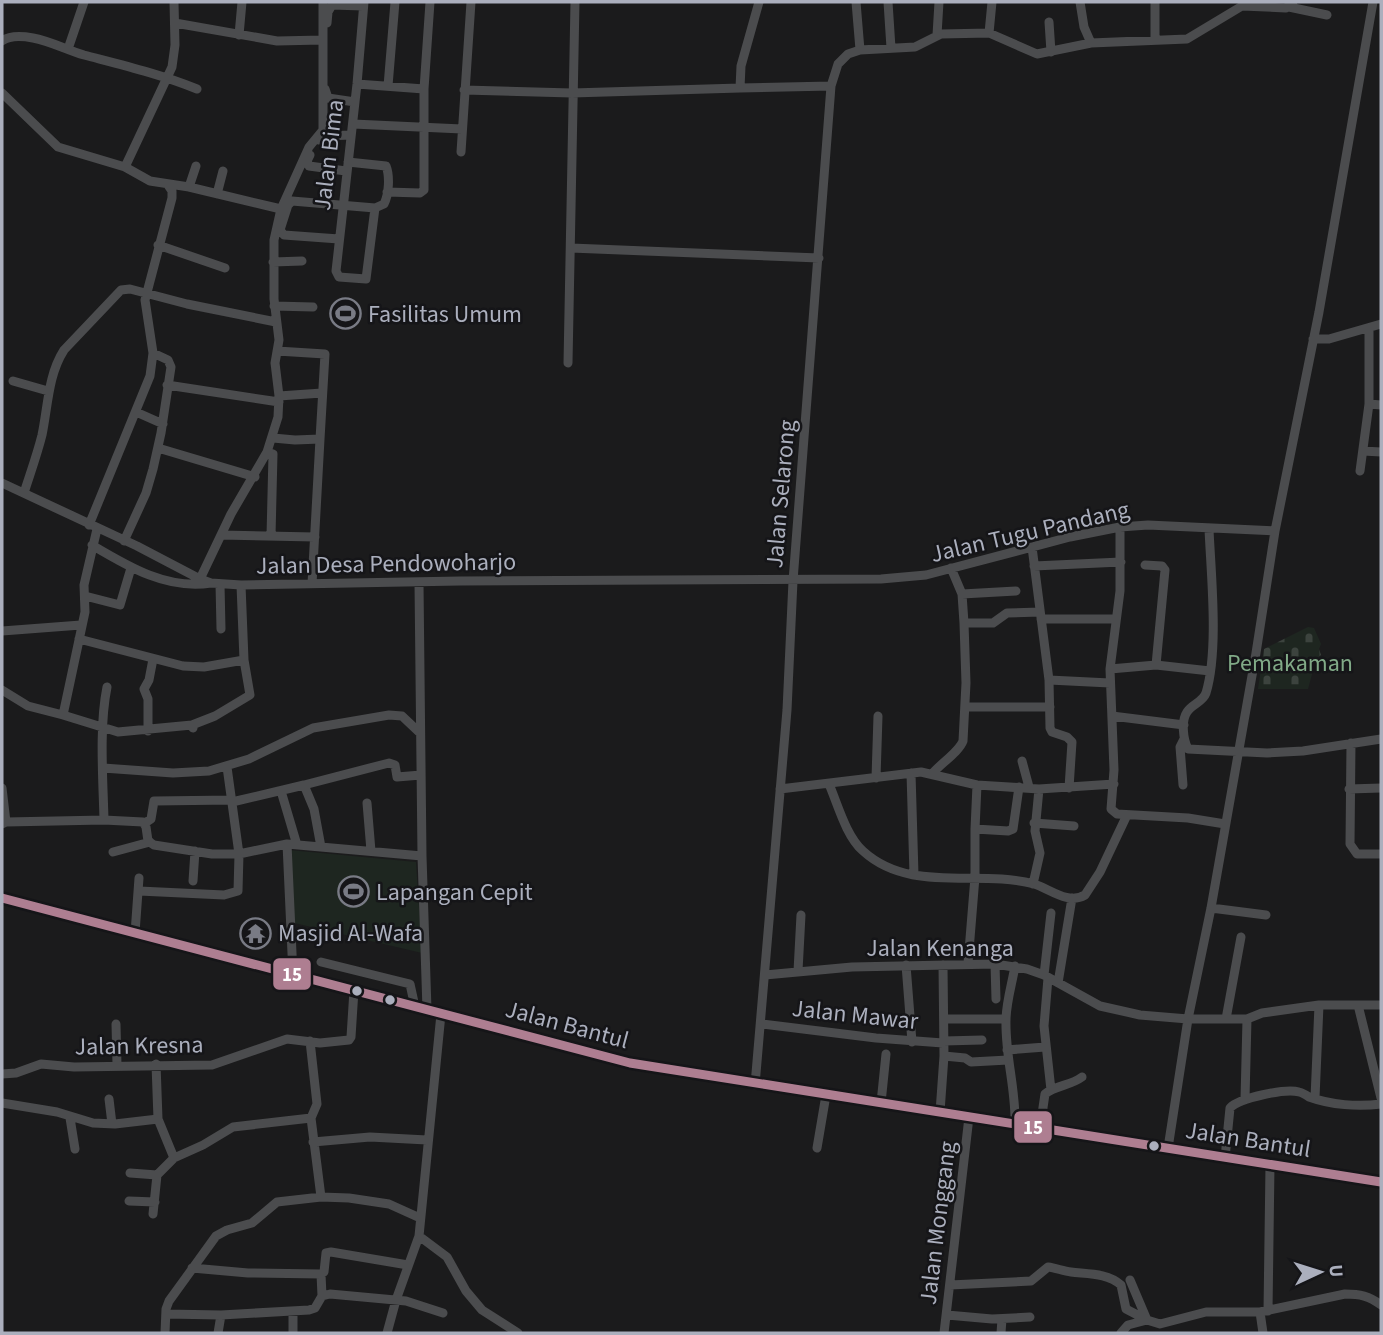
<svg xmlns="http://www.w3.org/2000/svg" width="1383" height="1335" viewBox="0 0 1383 1335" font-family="'Source Sans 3',sans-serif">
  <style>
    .cemetery { fill: url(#cemetery-stones) }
    .park { fill: #1e2620 }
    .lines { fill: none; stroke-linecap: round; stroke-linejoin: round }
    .minor { stroke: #4b4c4e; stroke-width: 9 }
    .major { stroke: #4c4e52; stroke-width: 10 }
    .bus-1-casing { stroke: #151518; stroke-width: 14 }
    .bus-1 { stroke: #ae7e91; stroke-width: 9 }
    .bus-dot { fill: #abafbd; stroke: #151518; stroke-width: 2.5 }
    .labels { text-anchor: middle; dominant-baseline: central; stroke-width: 5; stroke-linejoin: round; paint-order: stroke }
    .street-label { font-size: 24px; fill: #abafbd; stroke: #151518 }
    .poi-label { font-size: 24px; fill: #abafbd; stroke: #151518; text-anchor: start }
    .park-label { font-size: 24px; fill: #81aa87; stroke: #151518 }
    .line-badge { stroke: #151518; stroke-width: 2.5 }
    .badge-label { font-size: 19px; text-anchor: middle; font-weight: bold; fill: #fff }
  </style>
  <defs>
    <pattern id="cemetery-stones" width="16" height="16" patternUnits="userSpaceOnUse" patternTransform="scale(1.75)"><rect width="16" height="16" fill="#1e2620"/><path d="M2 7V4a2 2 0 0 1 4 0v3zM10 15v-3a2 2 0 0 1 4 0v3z" fill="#3c433e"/></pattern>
  </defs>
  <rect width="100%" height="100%" fill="#1b1b1c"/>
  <path class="cemetery" d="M1308 627 1314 628 1321 644 1319 649 1321 655 1316 659 1308 689H1258L1264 649Z"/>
  <path class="park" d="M289 850 416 862 422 953 290 922Z"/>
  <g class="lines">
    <path class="minor" d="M174 2 175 45 172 67 125 167 150 181 189 187 281 209
      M364 2 357 84 336 271 339 277 366 279 375 208
      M856 2 860 50
      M888 2 891 48
      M1080 2 1084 27 1091 43
      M1155 2V40
      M1289 7 1327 15
      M1049 22 1051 52
      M175 23 277 41 322 40
      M327 23 328 12 332 5 363 6
      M989 33 992 2
      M239 35 242 2
      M937 35 939 2
      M2 41C10 35 22 36 33 38 50 41 67 50 84 55 122 65 160 74 197 89
      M68 49 84 2
      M357 84 424 89
      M388 86 395 2
      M831 86 838 64 848 54 860 50 915 47 941 34 989 33 1037 54 1091 43 1187 39 1242 6 1286 8 1293 2
      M325 89 328 98 355 102
      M464 90 572 93 740 88
      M2 93 58 147 125 167
      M353 124 462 129
      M319 140 325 136 351 135
      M461 152 471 2
      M310 155 307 161 309 166 346 171
      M189 187 196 166
      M387 192 420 193 424 190V89L430 2
      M217 194 223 171
      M339 239 284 235 280 230 288 205 292 201 375 208 384 204C389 194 390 176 386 166L348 162
      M158 245 225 268
      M571 248 819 258
      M273 262 302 261
      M274 306 313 307
      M1369 328V404L1381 405
      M1313 339H1329L1381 324
      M277 351 325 354 320 439
      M568 363 575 2
      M13 381 48 391
      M167 385 279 402
      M279 396 322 393
      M136 412 163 424
      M273 438 295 440 320 439 312 584
      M158 448 255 477
      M1363 451 1381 452
      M267 452 273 454 271 536
      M1360 471 1369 404
      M2 483 137 546 200 579 211 583 241 585 460 581 881 579 926 575 1070 537 1120 527 1148 525 1275 531
      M24 493C30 474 37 455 42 435 48 406 48 375 64 350L121 290 130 289 187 304 276 322
      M89 525 150 376 153 353 145 300 172 198V191L168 185
      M1120 527V591L1110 669 1114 770 1111 809 1117 814 1188 818 1225 824
      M97 529 84 585 85 612 63 715 118 732 192 725
      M1209 529C1211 575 1219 650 1206 693 1203 702 1192 704 1187 712 1181 721 1183 739 1188 749L1267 753 1303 751 1381 739
      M221 535 315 537
      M124 541 146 493 153 469 161 433 171 367 168 360 153 353
      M92 545C129 567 167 590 211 583
      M1032 547 1049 680 1050 728 1052 732 1067 737 1072 742 1069 788
      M1145 565 1162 566 1165 570 1156 665
      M1034 566 1121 562
      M200 579 231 514 267 452 278 417 279 396 275 363 279 340 274 299V240L281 209 309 147 323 130V2
      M419 583 422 856 427 1010
      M220 584 221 629
      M962 594 1016 591
      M85 596 120 605 131 568
      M1041 619H1116
      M964 623H993L1007 613 1040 612
      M2 631 81 625
      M79 639 183 666 204 667 244 660
      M1110 669 1156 665 1210 671
      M1049 680 1110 683
      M2 690 28 706 63 715
      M965 707H1050
      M1112 716 1184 725
      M193 728 192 725 215 716 250 695 244 660 241 585
      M148 731V699L144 689 149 680 153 659
      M1351 743 1350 844 1357 854H1381
      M1022 761 1029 787
      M103 768 173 773 209 771 249 759 313 728 389 715 402 716 420 733
      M911 773 914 875
      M932 774C940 764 959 752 963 741L966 683 964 623 962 594 951 568
      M876 778 878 716
      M829 784C838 805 846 836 863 851 910 894 978 869 1034 884 1050 889 1068 905 1085 895L1100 872 1127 815
      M304 785 389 763 395 765 397 777 421 775
      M1183 785 1180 747 1184 739
      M2 788 6 822
      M780 789 921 772 977 785 993 786 1039 789 1114 784
      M1349 789 1381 788
      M281 791 297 845
      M232 802 304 785 314 809 321 847
      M367 803 371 851
      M104 820C103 779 99 727 107 687
      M145 823 151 819 154 801 232 800
      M1034 823 1074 826
      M2 824 6 822 104 820 143 822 146 827 148 841 154 845 212 854H239L287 844 422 856
      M975 829 1008 831 1013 829 1019 787
      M287 844 293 975
      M113 852 150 842
      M193 881 195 851
      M1033 884 1040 853 1035 831 1039 789
      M139 891 224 895 238 891 239 854 227 767
      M1211 908 1266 915
      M135 933 139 878
      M321 962 410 984 415 1007
      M968 963 975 877V829L977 785
      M995 964 996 999
      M906 965 912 1042
      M1015 966C1012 984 1006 1003 1006 1020 1005 1056 1016 1089 1015 1124
      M798 971 801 915
      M765 975 852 967 995 964 1027 969 1044 975 1100 1006 1140 1015 1188 1019H1247L1262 1013 1319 1005H1381
      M1044 975 1051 913
      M1048 978 1044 1026 1051 1090
      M1058 983 1072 898
      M1358 1005 1381 1098
      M944 1019H1006
      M1226 1019 1241 937
      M116 1024 117 1065
      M762 1024 876 1038 943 1043
      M310 1041 317 1104 311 1118
      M944 1041 982 1040
      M1007 1050 1045 1047
      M944 1056 965 1058 971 1062 1008 1060
      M156 1064 158 1119 174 1158
      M2 1074 16 1073 41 1064 74 1067 212 1065 287 1039 320 1043 349 1040 351 1037 354 990
      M755 1085 787 710 793 581 831 86 740 88 741 66 759 2
      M1315 1098 1319 1005
      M109 1099 112 1124
      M1245 1099 1247 1019
      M2 1103 57 1112 93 1123 115 1124 158 1119
      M881 1103 886 1054
      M940 1112 944 1056 943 965
      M70 1118 75 1149
      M311 1118 321 1197
      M1040 1128 1045 1094C1056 1085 1070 1086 1082 1077
      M313 1142 370 1137 427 1140
      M817 1148 826 1095
      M1168 1148 1188 1019 1211 908 1256 653 1275 531 1319 312 1373 2
      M1225 1158 1230 1108C1239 1098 1286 1088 1299 1092 1303 1093 1306 1095 1309 1097 1331 1105 1358 1107 1381 1104
      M130 1173 157 1175
      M129 1201 155 1202
      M153 1214 157 1175 174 1158 203 1145 233 1127 311 1118
      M419 1236 447 1257 466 1291 482 1310 518 1333
      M192 1268 248 1273 321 1274 324 1272 326 1253 331 1252 408 1265
      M321 1274 322 1296
      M1130 1280 1147 1320
      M950 1285 1031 1281 1048 1267C1056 1268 1063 1271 1071 1272 1088 1274 1108 1273 1121 1285L1126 1309 1147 1320 1160 1324 1206 1312H1260L1345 1294C1360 1294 1369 1296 1381 1305
      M1268 1311 1270 1165
      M1260 1312 1263 1333
      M166 1314 221 1315 309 1310 315 1308 322 1296 330 1294 406 1301 443 1313
      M947 1315 992 1319 1030 1317
      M165 1333 166 1309 169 1301 216 1236 227 1230 252 1223 277 1202 321 1197 349 1198 389 1204 420 1218
      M218 1333 221 1315
      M293 1333V1311
      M387 1333 396 1300 419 1236 441 1014
      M944 1333 969 1117
      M1001 1333 1002 1319
      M1121 1333 1128 1325 1147 1320"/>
    <path class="major" d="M2 898 630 1063 1381 1182"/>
    <defs>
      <path id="bus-1" d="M2 898 630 1063 1381 1182"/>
    </defs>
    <use href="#bus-1" class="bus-1-casing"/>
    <use href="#bus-1" class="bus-1"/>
  </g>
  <defs>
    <symbol id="stadium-ring" viewBox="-11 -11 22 22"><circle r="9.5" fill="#151518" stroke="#797b85" stroke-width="1.5"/><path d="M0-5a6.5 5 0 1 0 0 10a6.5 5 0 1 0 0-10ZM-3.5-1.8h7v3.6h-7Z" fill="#797b85"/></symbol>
    <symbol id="temple-ring" viewBox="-11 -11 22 22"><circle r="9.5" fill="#151518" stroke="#797b85" stroke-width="1.5"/><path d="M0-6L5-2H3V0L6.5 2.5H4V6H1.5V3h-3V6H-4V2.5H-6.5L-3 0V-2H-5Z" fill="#797b85"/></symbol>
  </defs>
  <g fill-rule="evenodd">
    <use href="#stadium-ring" x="328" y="296" width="35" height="35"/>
    <use href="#stadium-ring" x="336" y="874" width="35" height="35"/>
    <use href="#temple-ring" x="238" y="916" width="35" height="35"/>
  </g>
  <g class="bus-dot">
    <circle cx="357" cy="991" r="6"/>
    <circle cx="390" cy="1000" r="6"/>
    <circle cx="1154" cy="1146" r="6"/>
  </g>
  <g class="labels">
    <g class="street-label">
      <text transform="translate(329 155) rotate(-83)">Jalan Bima</text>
      <text transform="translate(781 494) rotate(-85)">Jalan Selarong</text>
      <text transform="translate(1030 532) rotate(-13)">Jalan Tugu Pandang</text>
      <text transform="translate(386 564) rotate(-1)">Jalan Desa Pendowoharjo</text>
      <text x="940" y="948">Jalan Kenanga</text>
      <text transform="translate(855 1015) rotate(6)">Jalan Mawar</text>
      <text transform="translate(567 1025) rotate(15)">Jalan Bantul</text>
      <text transform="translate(139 1046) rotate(-1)">Jalan Kresna</text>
      <text transform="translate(1248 1140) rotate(9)">Jalan Bantul</text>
      <text transform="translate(938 1223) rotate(-83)">Jalan Monggang</text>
    </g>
    <g class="poi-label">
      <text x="368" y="314">Fasilitas Umum</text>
      <text x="376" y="892">Lapangan Cepit</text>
      <text x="278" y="933">Masjid Al-Wafa</text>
    </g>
    <g class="park-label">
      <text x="1290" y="663">Pemakaman</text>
    </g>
  </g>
  <g class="line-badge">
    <rect x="272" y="957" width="40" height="34" rx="7" fill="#ae7e91"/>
    <rect x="1013" y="1110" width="40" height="34" rx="7" fill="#ae7e91"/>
  </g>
  <g class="badge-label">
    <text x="292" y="981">15</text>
    <text x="1033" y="1134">15</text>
  </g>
  <rect width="1383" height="1335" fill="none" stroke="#abafbd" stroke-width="7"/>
  <g transform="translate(1320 1272) rotate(86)" stroke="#151518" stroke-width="5" paint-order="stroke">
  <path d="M0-5L12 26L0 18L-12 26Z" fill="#abafbd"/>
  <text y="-10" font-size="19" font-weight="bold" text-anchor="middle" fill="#abafbd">U</text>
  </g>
</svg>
